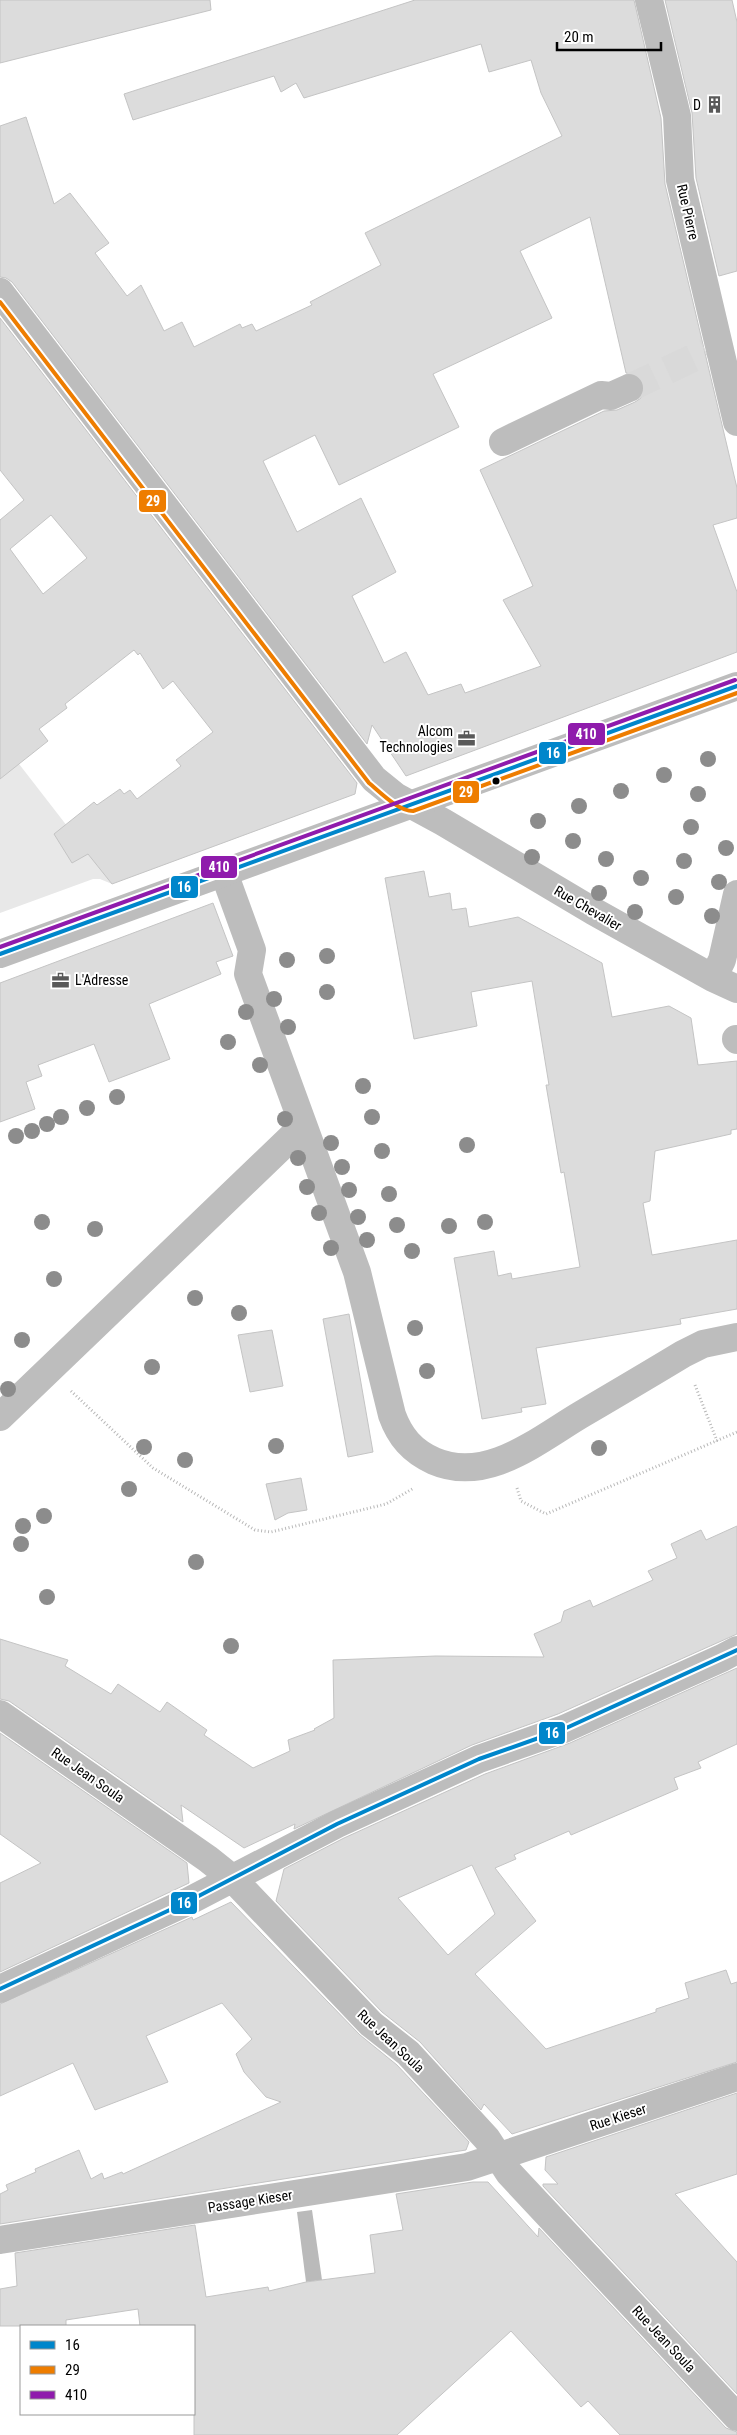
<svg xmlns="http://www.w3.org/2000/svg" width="737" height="2435" viewBox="0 0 737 2435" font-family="'Roboto Condensed',sans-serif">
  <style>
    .green { fill: #e8e8e8 }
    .water { fill: #bababa }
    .building { fill: #dcdcdc; stroke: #c4c4c4; fill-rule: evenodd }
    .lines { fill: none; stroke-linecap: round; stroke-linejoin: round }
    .minor-tunnel { stroke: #d9d9d9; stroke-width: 28; stroke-dasharray: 28 14; stroke-linecap: butt }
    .path { stroke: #b8b8b8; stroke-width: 3; stroke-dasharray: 1 2.5; stroke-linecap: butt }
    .minor { stroke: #bdbdbd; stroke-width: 28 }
    .major { stroke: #bdbdbd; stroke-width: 28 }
    .bus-1-casing { stroke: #fff; stroke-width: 8 }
    .bus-2-casing { stroke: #fff; stroke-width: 8 }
    .bus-3-casing { stroke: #fff; stroke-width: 8 }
    .bus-1 { stroke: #0086cb; stroke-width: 4 }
    .bus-2 { stroke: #ee7d00; stroke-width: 4 }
    .bus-3 { stroke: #8f1bac; stroke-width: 4 }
    .tree { fill: #8c8c8c }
    .bus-dot { fill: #000; stroke: #fff; stroke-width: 2 }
    .labels { text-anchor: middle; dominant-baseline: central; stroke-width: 4; stroke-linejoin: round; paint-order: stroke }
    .poi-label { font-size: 14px; fill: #000; stroke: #fff; text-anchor: end }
    .street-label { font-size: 14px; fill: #000; stroke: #fff }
    .line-badge { stroke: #fff; stroke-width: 2 }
    .badge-label { font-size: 14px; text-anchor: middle; font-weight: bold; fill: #fff }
  </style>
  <rect width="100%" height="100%" fill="#fff"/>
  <path class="green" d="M0 559 2 742 112 884 100 879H93L0 913Z"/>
  <path class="water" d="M312 2210 322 2280 306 2282 297 2212Z"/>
  <path class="building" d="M0 0H210L211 10 0 63Z
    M415 0H634L661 118 665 184 737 488V518L713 525 737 592V652L406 776 372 725 367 744 12 282 6 278 0 277V126L26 117 54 204 70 193 109 243 95 253 127 296 141 285 164 331 182 322 194 347 240 324 242 328 252 324 256 331 312 305 310 302 381 265 365 233 562 136 541 93 531 60 489 72 481 44 304 98 296 83 281 92 274 76 133 120 124 94ZM590 217 626 373 639 376 643 382 644 390 641 398 635 402 617 410 604 411 480 470 533 586 503 600 541 666 465 693 461 684 428 695 406 652 384 663 352 596 396 572 361 498 297 532 263 461 315 435 339 485 459 427 433 374 552 318 520 251Z
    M665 0H732L737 22V271L719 276 696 178 692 113Z
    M0 318 357 783 355 794 112 884 88 854 72 863 54 834 94 802 97 805 120 789 124 794 130 790 137 799 181 766 176 760 213 732 173 681 163 689 140 653 138 655 134 650 65 704 67 708 39 729 48 741 0 779V520L24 500 0 470ZM51 515 87 558 43 594 10 549Z
    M424 871 429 897 450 893 452 910 466 908 469 927 518 917 602 963 612 1017 669 1006 691 1018 698 1065 737 1061V1129L731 1130V1134L655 1151 650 1201 643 1203 652 1255 737 1240V1309L680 1319 681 1324 536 1348 546 1404 521 1408 522 1412 482 1419 454 1258 494 1251 498 1276 511 1273 512 1279 580 1267 564 1172 561 1173 546 1085H549L532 981 471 992 477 1026 414 1039 385 878Z
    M213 903 233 956 216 962 221 974 149 1004 170 1059 109 1082 94 1044 38 1065 42 1076 26 1082 35 1109 0 1122V983Z
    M349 1314 373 1452 348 1457 323 1319Z
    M272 1330 283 1386 250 1392 238 1335Z
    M301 1478 307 1510 288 1513 275 1520 266 1484Z
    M737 1526V1634L558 1714 472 1745 294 1829 295 1824 244 1848 181 1805 183 1822 9 1701 0 1699V1639L68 1660 65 1666 111 1694 118 1684 160 1712 167 1702 207 1730 204 1735 253 1768 290 1751 288 1740 315 1730 314 1729 334 1718 333 1660 436 1656 544 1657 534 1634 561 1622 564 1611 590 1600 593 1607 653 1580 648 1571 677 1558 671 1544 701 1530 706 1540Z
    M737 1668V1744L698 1762 701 1768 674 1778 678 1789 571 1835 569 1831 514 1855 516 1859 495 1868 536 1921 475 1974 546 2049 656 2012V2009L689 1998 685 1983 726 1970 731 1984 737 1982V2062L512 2134 484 2104 481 2110 420 2042 382 2012 276 1901 284 1869 344 1838 485 1774 570 1743ZM472 1865 495 1914 448 1955 398 1898Z
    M0 1733 187 1863 189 1883 0 1972V1883L41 1863 0 1834Z
    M231 1902 360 2035 397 2065 469 2142 466 2150 0 2224V2194L8 2190 6 2185 36 2172 35 2169 79 2150 91 2179 102 2173 104 2179 122 2172 123 2174 281 2102 266 2097 244 2072 236 2054 252 2039 222 2003 146 2036 168 2082 95 2110 73 2063 0 2096V2004L192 1917 193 1920Z
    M737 2093V2174L675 2194 737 2262V2394L543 2186V2184H558L545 2170 546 2157Z
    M473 2182H488L538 2237 539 2228 726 2428 737 2432V2435H620L588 2401 581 2407 511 2331 397 2435H194V2326H140L138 2309 66 2320V2326H0V2289L17 2286 15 2253 195 2225 206 2297 268 2287 269 2291 306 2282 375 2273 370 2235 403 2230 396 2194Z"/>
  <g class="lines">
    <path class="minor-tunnel" d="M629 388 706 352"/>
    <path class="path" d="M695 1385 717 1441
      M71 1391 153 1468 255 1530 271 1532 386 1504 414 1488
      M517 1488 521 1501 546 1514 737 1432"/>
    <path class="minor" d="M649 0 677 116 680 180 737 422
      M0 292 374 779 395 796 443 822 593 911 713 978 737 989
      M503 442 601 395 611 396 629 388
      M224 873 252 950 248 974 357 1272 392 1415C400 1437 412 1451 434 1461 487 1484 538 1440 582 1414 616 1394 650 1374 683 1354L703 1344 737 1337
      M713 978 722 960 737 894
      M736 1039 737 1040
      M0 1417 303 1126
      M0 1714 208 1859 233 1879 371 2024 408 2053 487 2139 509 2173 737 2417
      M0 1989 189 1901 337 1824 479 1759 564 1729 722 1658 737 1650
      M0 2240 467 2167 737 2077"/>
    <path class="major" d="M0 954 737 686"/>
    <defs>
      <path id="bus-1" d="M0 954 737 686
        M0 1989 189 1901 337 1824 479 1759 564 1729 737 1650"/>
      <path id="bus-2" d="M0 302 369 783C380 792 398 811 413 811L737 693"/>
      <path id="bus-3" d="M0 947 735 680"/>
    </defs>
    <use href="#bus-1" class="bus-1-casing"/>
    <use href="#bus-2" class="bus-2-casing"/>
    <use href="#bus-3" class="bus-3-casing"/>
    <use href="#bus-1" class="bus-1"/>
    <use href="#bus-2" class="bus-2"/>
    <use href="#bus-3" class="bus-3"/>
  </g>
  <g class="tree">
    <circle cx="708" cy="759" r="8"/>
    <circle cx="664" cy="775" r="8"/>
    <circle cx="621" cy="791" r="8"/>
    <circle cx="698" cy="794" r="8"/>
    <circle cx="579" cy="806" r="8"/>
    <circle cx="538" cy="821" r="8"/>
    <circle cx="691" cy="827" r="8"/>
    <circle cx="573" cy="841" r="8"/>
    <circle cx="726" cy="848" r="8"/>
    <circle cx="532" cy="857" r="8"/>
    <circle cx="606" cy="859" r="8"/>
    <circle cx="684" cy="861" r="8"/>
    <circle cx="641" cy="878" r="8"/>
    <circle cx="719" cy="882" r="8"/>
    <circle cx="599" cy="893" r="8"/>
    <circle cx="676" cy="897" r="8"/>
    <circle cx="635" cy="912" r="8"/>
    <circle cx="712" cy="916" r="8"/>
    <circle cx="327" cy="956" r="8"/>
    <circle cx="287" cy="960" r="8"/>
    <circle cx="327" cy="992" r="8"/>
    <circle cx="274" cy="999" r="8"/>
    <circle cx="246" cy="1012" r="8"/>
    <circle cx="288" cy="1027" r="8"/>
    <circle cx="228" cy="1042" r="8"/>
    <circle cx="260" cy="1065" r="8"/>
    <circle cx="363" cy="1086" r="8"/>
    <circle cx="117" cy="1097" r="8"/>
    <circle cx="87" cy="1108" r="8"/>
    <circle cx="61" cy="1117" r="8"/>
    <circle cx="372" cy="1117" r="8"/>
    <circle cx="285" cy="1119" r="8"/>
    <circle cx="47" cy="1124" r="8"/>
    <circle cx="32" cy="1131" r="8"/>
    <circle cx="16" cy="1136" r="8"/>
    <circle cx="331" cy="1143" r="8"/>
    <circle cx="467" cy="1145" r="8"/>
    <circle cx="382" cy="1151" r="8"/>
    <circle cx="298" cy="1158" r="8"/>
    <circle cx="342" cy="1167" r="8"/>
    <circle cx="307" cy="1187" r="8"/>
    <circle cx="349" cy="1190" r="8"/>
    <circle cx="389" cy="1194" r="8"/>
    <circle cx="319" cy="1213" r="8"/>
    <circle cx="358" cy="1217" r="8"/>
    <circle cx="42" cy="1222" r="8"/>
    <circle cx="485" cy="1222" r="8"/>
    <circle cx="397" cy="1225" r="8"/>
    <circle cx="449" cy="1226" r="8"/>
    <circle cx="95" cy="1229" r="8"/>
    <circle cx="367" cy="1240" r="8"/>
    <circle cx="331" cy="1248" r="8"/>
    <circle cx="412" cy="1251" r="8"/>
    <circle cx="54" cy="1279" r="8"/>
    <circle cx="195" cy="1298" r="8"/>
    <circle cx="239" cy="1313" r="8"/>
    <circle cx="415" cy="1328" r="8"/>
    <circle cx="22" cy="1340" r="8"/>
    <circle cx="152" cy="1367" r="8"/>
    <circle cx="427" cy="1371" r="8"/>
    <circle cx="8" cy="1389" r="8"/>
    <circle cx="276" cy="1446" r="8"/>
    <circle cx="144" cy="1447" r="8"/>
    <circle cx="599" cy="1448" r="8"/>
    <circle cx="185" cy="1460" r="8"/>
    <circle cx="129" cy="1489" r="8"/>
    <circle cx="44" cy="1516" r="8"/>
    <circle cx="23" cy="1526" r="8"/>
    <circle cx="21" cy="1544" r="8"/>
    <circle cx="196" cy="1562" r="8"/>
    <circle cx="47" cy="1597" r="8"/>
    <circle cx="231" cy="1646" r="8"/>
  </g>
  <defs>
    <symbol id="building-bare" viewBox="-9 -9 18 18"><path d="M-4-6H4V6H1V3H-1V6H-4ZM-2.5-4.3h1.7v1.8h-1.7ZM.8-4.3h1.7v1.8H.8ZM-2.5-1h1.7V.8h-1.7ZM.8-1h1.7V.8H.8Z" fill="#595959" stroke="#fff" stroke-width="2.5" paint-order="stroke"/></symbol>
    <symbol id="office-bare" viewBox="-9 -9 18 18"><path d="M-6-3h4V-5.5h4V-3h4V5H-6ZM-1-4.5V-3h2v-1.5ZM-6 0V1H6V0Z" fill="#595959" stroke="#fff" stroke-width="2.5" paint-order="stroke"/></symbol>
  </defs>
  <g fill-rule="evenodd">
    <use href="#building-bare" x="702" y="92" width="25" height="25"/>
    <use href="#office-bare" x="454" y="726" width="25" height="25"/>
    <use href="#office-bare" x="48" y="968" width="25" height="25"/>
  </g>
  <circle class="bus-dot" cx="496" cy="781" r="4.5"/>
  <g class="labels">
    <g class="poi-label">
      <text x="701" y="105">D</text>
      <text x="453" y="731">Alcom<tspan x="453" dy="16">Technologies</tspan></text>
      <text x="75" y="980" text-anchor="start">L'Adresse</text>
    </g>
    <g class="street-label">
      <text transform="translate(688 212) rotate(77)">Rue Pierre</text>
      <text transform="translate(588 908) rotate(30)">Rue Chevalier</text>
      <text transform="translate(88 1775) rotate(35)">Rue Jean Soula</text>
      <text transform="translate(391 2041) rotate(43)">Rue Jean Soula</text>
      <text transform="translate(618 2117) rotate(-18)">Rue Kieser</text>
      <text transform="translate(250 2201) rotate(-9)">Passage Kieser</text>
      <text transform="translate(664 2339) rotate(47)">Rue Jean Soula</text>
    </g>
  </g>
  <g class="line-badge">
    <rect x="138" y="489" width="29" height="24" rx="5" fill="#ee7d00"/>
    <rect x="567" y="722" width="39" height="24" rx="5" fill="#8f1bac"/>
    <rect x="538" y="741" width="29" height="24" rx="5" fill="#0086cb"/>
    <rect x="452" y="780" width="28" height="24" rx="5" fill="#ee7d00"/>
    <rect x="200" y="855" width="38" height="24" rx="5" fill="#8f1bac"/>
    <rect x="170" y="875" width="29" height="24" rx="5" fill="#0086cb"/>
    <rect x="538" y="1721" width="28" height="24" rx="5" fill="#0086cb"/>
    <rect x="170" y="1891" width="28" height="24" rx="5" fill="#0086cb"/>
  </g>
  <g class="badge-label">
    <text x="153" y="506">29</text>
    <text x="586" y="739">410</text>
    <text x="553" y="758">16</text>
    <text x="466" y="797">29</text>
    <text x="219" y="872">410</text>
    <text x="184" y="892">16</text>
    <text x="552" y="1738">16</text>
    <text x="184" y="1908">16</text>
  </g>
  <rect x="20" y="2325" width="175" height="90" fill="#ffffff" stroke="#999999"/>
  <rect x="30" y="2341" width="25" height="8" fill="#0086cb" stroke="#999999"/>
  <text x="65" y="2350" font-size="15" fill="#000000">16</text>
  <rect x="30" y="2366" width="25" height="8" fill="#ee7d00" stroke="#999999"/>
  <text x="65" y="2375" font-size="15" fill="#000000">29</text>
  <rect x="30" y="2391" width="25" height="8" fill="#8f1bac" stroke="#999999"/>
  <text x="65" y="2400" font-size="15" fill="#000000">410</text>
  <path d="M557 42v8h104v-8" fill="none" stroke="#000000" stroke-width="2.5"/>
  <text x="564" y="42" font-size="15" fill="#000000" stroke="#ffffff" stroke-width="4" paint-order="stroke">20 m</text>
</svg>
